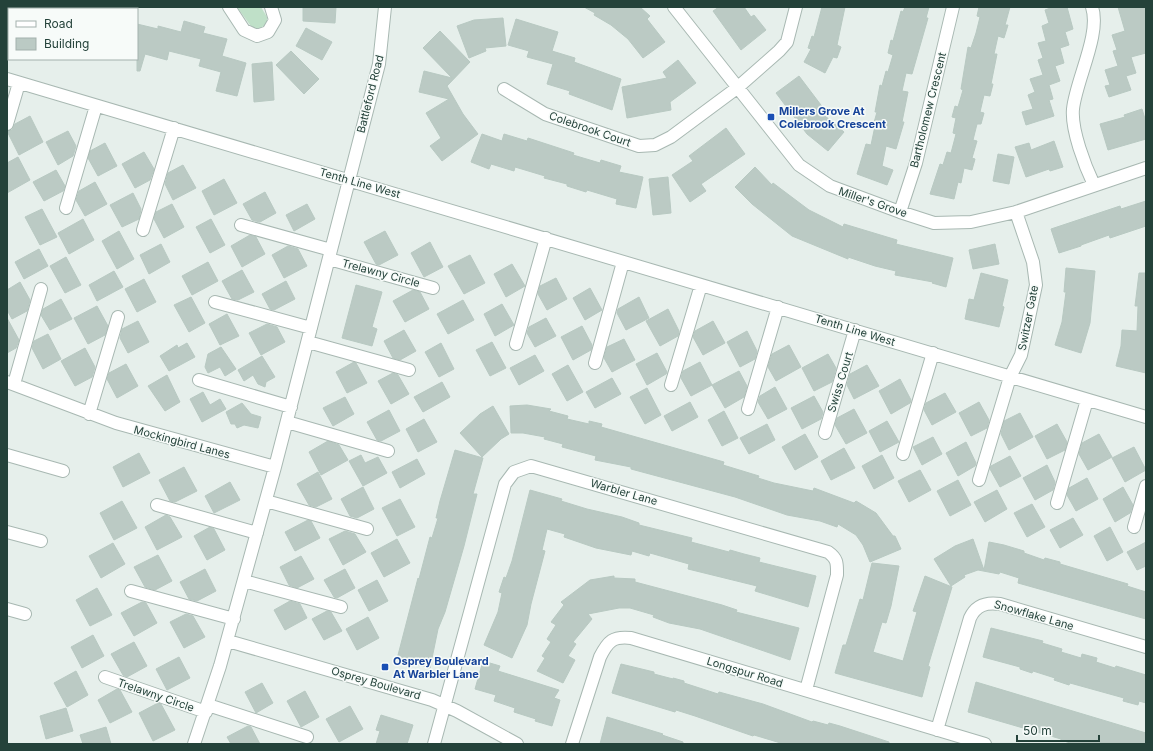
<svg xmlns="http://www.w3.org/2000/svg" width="1153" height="751" viewBox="0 0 1153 751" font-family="Inter,sans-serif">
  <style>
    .grass { fill: #bfe0c8 }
    .building { fill: #bbcac4; stroke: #b8c9c2 }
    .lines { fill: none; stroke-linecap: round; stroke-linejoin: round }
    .minor-casing { stroke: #a8b8b2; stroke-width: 14 }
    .minor { stroke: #fff; stroke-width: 12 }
    .transit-dot { fill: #1a4fb4; stroke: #f7fbf9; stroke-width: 1.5 }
    .labels { text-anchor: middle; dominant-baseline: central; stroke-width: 3; stroke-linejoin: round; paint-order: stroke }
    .street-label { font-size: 11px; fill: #24423a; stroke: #f7fbf9 }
    .transit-label { font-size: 11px; font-weight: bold; fill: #164399; stroke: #f7fbf9; text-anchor: start }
  </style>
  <rect width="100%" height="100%" fill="#e6efeb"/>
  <path class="grass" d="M237 7H261L267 17V24L261 28 253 29Z"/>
  <path class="building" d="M303 7H336L335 23 303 21Z
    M584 7H640L650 16 647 19 665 42 643 58 628 39 611 25 594 15 595 13Z
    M719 7H744L751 17 754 15 766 30 741 50 713 11Z
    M822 7H845L837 45 841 47 837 58 833 57 825 73 804 62 811 49 808 48 812 36 814 37Z
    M905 7H929L926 18H928L912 74 906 73 902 91 908 92 902 122H904L896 149 886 146 882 166 893 170 887 185 857 174 866 144 871 145 875 126H873L877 112H875L880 85 882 86 886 71 888 72 893 55 888 53 891 40 893 41 901 11 903 12Z
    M979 7H1010L1005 25H1008L1004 38 998 36 994 54H997L991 84H993L990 96 984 95 980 112 984 113 981 124H977L973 140 977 141 972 158 975 159 972 170 964 168 961 183 958 182 954 199 930 194 940 164 943 165 947 152 951 153 956 134 953 133 956 118 952 117 955 106 958 107 963 90 961 89 968 47 971 48 976 33 980 17 977 16Z
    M1053 7H1067L1073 29 1065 32 1069 45 1060 48 1064 63 1055 66 1060 81 1049 85 1053 99 1049 100 1054 116 1026 125 1022 112 1033 109 1028 95 1035 92 1030 79 1043 75 1038 60 1043 58 1038 43 1046 41 1042 26 1049 23 1045 10Z
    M1118 7H1146V53L1131 57 1136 73 1126 76 1131 90 1109 97 1105 86 1110 85 1105 70 1118 66 1113 51 1117 50 1112 35 1125 31Z
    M503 18 506 46 485 48 486 51 469 58 457 26 474 20Z
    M516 19 558 32 552 51 575 58 574 62 621 79 612 110 569 94 570 91 547 84 553 64 527 57 529 51 508 45Z
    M184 21 205 27 203 33 227 39 222 56 246 63 237 96 216 91 221 72 199 66 201 59 169 51 167 60 145 54 140 71H137V24L158 29V26L181 32Z
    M306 28 332 42 322 60 296 46Z
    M440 31 470 62 447 86 463 114 478 134 442 161 430 146 441 138 426 113 449 99 419 92 424 71 452 78 423 48Z
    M291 51 319 79 304 94 276 65Z
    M678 60 696 83 670 102 671 110 627 118 622 87 667 78 663 72Z
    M272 62 274 100 254 102 252 64Z
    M799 76 827 113 824 115 844 132 828 151 807 134 776 93Z
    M1142 109 1146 122V139L1108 150 1100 124 1125 117 1124 115Z
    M30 116 43 142 19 155 7 131 12 130 15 124Z
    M726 128 745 154 701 184 706 191 690 202 672 175 693 161 689 156Z
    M68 131 76 146 73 156 58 165 46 142Z
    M482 134 502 141 504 134 527 141 528 138 574 153 573 155 600 163 601 160 621 166 619 172 643 177 636 208 616 204 617 199 587 190 586 192 567 186V184L544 178 545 176 515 167 514 171 491 164 489 169 471 162Z
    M1054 141 1063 167 1050 171 1049 169 1026 177 1015 147 1029 143 1031 150Z
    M105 143 117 166 98 176 88 158 90 151Z
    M144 152 154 169 150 180 135 188 122 164Z
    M998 154 1014 157 1009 184 993 181Z
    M18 157 30 180 7 193V163Z
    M183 165 196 188 173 200 165 184 168 173Z
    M755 167 772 185 773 183 809 210 843 227 844 224 897 240 896 244 953 258 946 287 932 283 933 282 895 275 896 271 875 266 848 257V259L792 236 752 204 735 187Z
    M56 170 65 186 63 191 44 201 33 182Z
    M668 177 671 213 653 215 649 179Z
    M224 179 237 203 214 215 202 191Z
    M95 182 107 204 85 216 76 200 79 191Z
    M265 192 276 213 260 222 252 220 243 204Z
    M133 193 141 209 139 219 122 227 110 205Z
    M1146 201V226L1110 238 1109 235 1081 245V246L1059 253 1051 229 1120 206 1121 209Z
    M172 204 184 227 164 238 154 219 156 212Z
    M307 204 315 219 294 231 286 215Z
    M42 209 57 237 40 245 25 217Z
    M83 219 94 240 69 254 58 233Z
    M211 219 225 245 210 253 196 227Z
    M119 231 134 259 117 269 102 241Z
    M385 231 398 255 379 265 376 264 364 242Z
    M250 235 256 237 265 254 242 267 231 246Z
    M430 242 443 267 424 277 411 253Z
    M161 244 170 262 149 274 140 255Z
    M995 244 999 264 973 269 969 250Z
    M288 246 298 249 307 266 284 278 272 255Z
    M39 249 48 266 24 279 15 262Z
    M470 255 485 283 464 294 448 266Z
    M66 257 81 285 65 293 50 266Z
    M208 262 218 281 192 295 182 276Z
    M512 264 525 286 506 297 494 274Z
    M1066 268 1095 271 1090 323 1081 353 1055 345 1062 322 1066 292H1064Z
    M242 270 254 292 238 300 232 299 222 281Z
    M114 271 123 287 97 301 89 285Z
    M981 273 1008 280 1002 306 1004 307 999 327 965 319 969 299 974 300Z
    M1139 273H1146V373L1116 366 1121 346 1122 330 1137 331 1138 306H1135Z
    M556 278 567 299 547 310 538 294 540 286Z
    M144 279 156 302 137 312 125 289Z
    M286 281 295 299 274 310 270 309 262 294Z
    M20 282 30 300 27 311 12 319 7 310V290Z
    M356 285 382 292 372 327 377 329 372 346 342 338Z
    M590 288 602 310 585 320 573 298Z
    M413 290 420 292 429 309 405 322 393 301Z
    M191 297 205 323 189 332 174 305Z
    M639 297 649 318 626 330 617 313 618 309Z
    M61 299 72 319 50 330 41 315 43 309Z
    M463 300 474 320 448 334 437 314Z
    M502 304 514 325 495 336 484 314Z
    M97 306 108 326 105 335 88 344 74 318Z
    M668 309 679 331 678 336 660 346 646 321Z
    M227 314 239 336 220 345 209 324Z
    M7 318 19 340 16 348 7 353Z
    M546 318 556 336 535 347 527 333 529 327Z
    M138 321 149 342 128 353 120 338 122 329Z
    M713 321 725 343 703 355 693 337 695 331Z
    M267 324 277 327 285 342 261 355 249 333Z
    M582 326 592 345 591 350 573 360 561 337Z
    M404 330 416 351 400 360 393 358 384 341Z
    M747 331 757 351 755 359 740 367 727 342Z
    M48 334 61 359 43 369 32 348 34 341Z
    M624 339 635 360 612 372 604 358 607 347Z
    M492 342 506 368 490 376 476 350Z
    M187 343 195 357 169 371 160 356 177 345 178 348Z
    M441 343 454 369 439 377 425 352Z
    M789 345 801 367 776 381 768 367 772 354Z
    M221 347 236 369 225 376 220 367 208 373 205 367 208 354Z
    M85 348 95 367 92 377 75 386 61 361Z
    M657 353 667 372 666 374 647 385 636 364Z
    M828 354 836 368 832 382 814 391 802 368Z
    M535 355 544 371 519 385 510 368Z
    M262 356 275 377 266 382 265 387 258 384 253 375 244 381 238 370Z
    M354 362 356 363 367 383 347 393 336 372Z
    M700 362 712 385 691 396 681 378 683 371Z
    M126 364 138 386 117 398 107 379 109 373Z
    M568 365 583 392 567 401 552 374Z
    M867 365 879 386 854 399 847 385 850 374Z
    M739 371 747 386 744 397 725 408 712 385Z
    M393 373 398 375 409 394 391 404 378 381Z
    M167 375 180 402 165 411 148 386Z
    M612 378 621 394 595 408 586 392Z
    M900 379 911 400 910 403 891 414 879 391Z
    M442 382 450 397 423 412 414 397Z
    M775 387 787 409 768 419 758 402 760 396Z
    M647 388 661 415 645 424 630 397Z
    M203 392 210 405 220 399 226 409 202 422 190 399Z
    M945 393 956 412 932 425 924 410 926 403Z
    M814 396 823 412 821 419 802 429 791 408Z
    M345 397 354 414 333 426 323 408Z
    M690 402 698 417 672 431 664 416Z
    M979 402 989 420 987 428 971 436 959 413Z
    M242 403 251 414 261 417 258 428 244 425 237 428 235 424H231L226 412Z
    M527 405 551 409 549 411 568 416 567 419 589 424V421L602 424 601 427 724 462 723 465 759 476 758 478 774 483 813 491 814 488 854 503 856 501 876 513 893 536H895L901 549 870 562 863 545 856 535 838 524 837 527 820 521 787 515 735 497 631 469V467L595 460 596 456 562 447 563 444 544 439 545 437 523 433H511L510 406Z
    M493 406 509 434 501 439 482 457 460 433 480 414Z
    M854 409 867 433 846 444 835 425 837 418Z
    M389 410 400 431 381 441 377 440 367 422Z
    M724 411 738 438 722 446 708 420Z
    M1020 413 1033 437 1009 450 1001 434 1004 421Z
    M424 419 437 442 418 452 406 429Z
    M887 421 899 442 880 452 869 431Z
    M767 424 775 440 749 454 740 438Z
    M1057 424 1067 442 1065 450 1047 459 1035 436Z
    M805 434 818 457 795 470 782 447Z
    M1099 434 1112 457 1088 470 1079 454 1082 443Z
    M933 437 942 454 922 465 913 447Z
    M328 441 339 445 348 460 321 475 309 452Z
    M966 442 976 463 975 466 958 476 946 453Z
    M1134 447 1146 470 1125 482 1112 458Z
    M844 448 855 468 831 480 821 461Z
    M455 450 483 458 473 494H477L464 546 445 612 438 629 430 668 397 659 418 578 419 579 430 537 432 538 438 518H436L440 501Z
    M139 453 150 473 123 487 113 467Z
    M361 455 365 463 378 457 387 473 363 486 349 461Z
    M882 455 894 478 874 489 862 466Z
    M1010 456 1021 476 1000 487 990 469 991 466Z
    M417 459 425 474 400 488 392 472Z
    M1047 465 1055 482 1053 490 1035 500 1023 478Z
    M184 467 197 491 175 502 170 501 159 480Z
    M920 470 931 490 909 502 898 481Z
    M318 472 332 499 316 507 309 505 297 484Z
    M1087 478 1098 499 1076 511 1067 495 1069 488Z
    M958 480 971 505 950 516 937 491Z
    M230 482 240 500 214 513 205 496Z
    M363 487 374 509 357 518 350 516 341 499Z
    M1123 487 1133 505 1130 513 1115 522 1103 499Z
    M530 490 562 499 561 501 587 509 622 517 639 523V525L692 538 691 542 729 552 730 550 744 554 760 558 759 562 816 576 808 607 755 591 757 586 688 569 689 564 650 553 649 556 632 551 631 555 596 548 564 537 565 534 547 529 542 550 545 551 531 604 527 625 512 658 484 645 498 612 502 593 499 592 504 577 506 578 512 561Z
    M997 490 1007 509 985 522 974 502Z
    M400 499 415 527 397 536 382 508Z
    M122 501 137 528 114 540 100 513Z
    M1032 504 1045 527 1027 537 1014 513Z
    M166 515 170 517 182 537 157 550 145 527Z
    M1073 518 1083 535 1060 548 1050 530Z
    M308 520 311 521 320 538 295 551 285 532Z
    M210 527 214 529 225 550 207 560 194 536Z
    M1110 527 1123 552 1107 561 1094 536Z
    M345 531 355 534 366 552 343 565 329 539Z
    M397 539 410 563 384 577 371 553Z
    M973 539 984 570 989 542 1004 545 1024 551V553L1044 560 1045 558 1060 562V564L1128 584 1127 586 1146 592V619L1018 583 1019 578 1000 572 999 574 978 570 964 575 965 577 951 586 934 559 955 546Z
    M1146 542V566L1137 570 1127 552Z
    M113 543 125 564 101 578 89 556Z
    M158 555 172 581 155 590 145 587 134 567Z
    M301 556 314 579 297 588 289 585 280 567Z
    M872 563 899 566 891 606 886 623 882 622 873 652 876 653 903 661 917 612 913 611 925 576 952 587 928 666 930 667 922 697 835 673 843 645H846L860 599 863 600Z
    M205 569 216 591 197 601 189 599 180 582Z
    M345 569 355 588 337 598 334 597 324 580Z
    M614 576V578L635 579V582L722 605 737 610 736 612 799 628 790 660 700 629 669 623 653 617 654 615 630 608H619L588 614 592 619 573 642 576 644 568 656 575 660 563 683 537 671 545 658 542 656 551 642 547 639 556 625 551 622 564 605 561 602 590 580Z
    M377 580 388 601 369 611 358 590Z
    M97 588 112 615 90 626 76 600Z
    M290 601 300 604 307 618 285 630 274 610Z
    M142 602 146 603 157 623 134 636 121 613Z
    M327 611 331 612 342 631 324 640 312 619Z
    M186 614 193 616 205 637 184 648 170 622Z
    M368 617 379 638 357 650 346 629Z
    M991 628 1043 641 1042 643 1062 649 1061 652 1081 658 1082 654 1097 658 1096 662 1115 668 1116 666 1146 675V703L1139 701 1138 705 1123 701 1124 698 1070 683 1069 685 1054 680 1055 678 1033 671 1032 673 1020 669V667L983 657Z
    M93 635 104 656 82 668 71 647Z
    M134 642 147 666 127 677 123 675 111 654Z
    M179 657 190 678 167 690 156 669Z
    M483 661 500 666 498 671 559 690 554 698 560 700 552 726 535 721 536 719 514 712 515 708 494 701 496 695 475 689Z
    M621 664 654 672V674L673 679V678L684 681V683L718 694 719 692 763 704 812 722 813 721 828 725 829 723 840 726 889 742V744H784L754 735 753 736 695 716 676 710 675 712 612 693Z
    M76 671 88 695 67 707 54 683Z
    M976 682 1146 733V744H1073L1061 740V739L968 712Z
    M262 683 273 703 256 713 245 692Z
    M117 689 120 690 132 712 110 723 98 700Z
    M305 691 319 717 301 727 287 701Z
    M158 703 161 704 175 730 153 741 139 713Z
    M350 706 363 729 339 742 326 719Z
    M66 708 73 731 46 739 40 716Z
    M381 715 413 725 407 744H376L380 731 376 730Z
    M607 717 663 734 662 735 683 742V744H600Z
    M248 726 251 727 260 744H231L227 737Z
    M106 727 111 744H83L80 735Z"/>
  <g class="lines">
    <defs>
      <path id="minor" d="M229 7 244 30 257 36 268 32 275 20 271 7
        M674 7 799 165 830 186 900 212 934 223 971 222 1016 212 1146 168
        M1092 7C1101 34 1076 80 1073 109 1071 130 1085 166 1094 185
        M7 79 1146 417
        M504 89 545 114 639 146 655 145 671 137 737 88 779 51 787 42 796 7
        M7 124 19 83
        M66 208 96 106
        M900 212 916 163 953 7
        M241 225 331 250
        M143 230 174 128
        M329 259 433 288
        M215 302 311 328
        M308 342 409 370
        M516 344 546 238
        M595 363 623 262
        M199 380 291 407
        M7 382 116 423 275 467
        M14 384 41 289
        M671 385 701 285
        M748 409 778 307
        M89 414 118 317
        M287 422 388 451
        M825 433 855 330
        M903 454 933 353
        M7 455 63 471
        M979 480 1010 377 1021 355 1036 285 1033 262 1016 212
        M266 501 367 529
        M1057 503 1087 400
        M157 505 257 533
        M1134 527 1146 486
        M7 532 41 541
        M244 581 341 607
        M131 591 234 619
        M7 609 25 614
        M228 641 432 700 457 711 517 744
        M105 677 206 712
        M208 705 307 737
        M937 730 970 618C976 605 986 602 1000 604L1146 647
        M194 744 220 666 275 467 379 64 385 7
        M434 744 505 484 514 472 531 466 828 552C838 559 837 564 837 575L806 690
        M572 744 600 657C608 641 613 636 631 638L985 744"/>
    </defs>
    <use href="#minor" class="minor-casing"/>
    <use href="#minor" class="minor"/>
  </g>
  <g class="transit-dot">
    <rect x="767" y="113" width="8" height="8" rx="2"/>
    <rect x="381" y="663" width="8" height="8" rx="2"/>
  </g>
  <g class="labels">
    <g class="street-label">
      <text transform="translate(370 94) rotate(-76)">Battleford Road</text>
      <text transform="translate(928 110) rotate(-76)">Bartholomew Crescent</text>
      <text transform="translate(590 129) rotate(19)">Colebrook Court</text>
      <text transform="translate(360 183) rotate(16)">Tenth Line West</text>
      <text transform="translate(873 202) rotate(19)">Miller's Grove</text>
      <text transform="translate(381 273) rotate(15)">Trelawny Circle</text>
      <text transform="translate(1028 318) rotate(-79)">Switzer Gate</text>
      <text transform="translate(855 330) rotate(17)">Tenth Line West</text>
      <text transform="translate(840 382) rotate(-73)">Swiss Court</text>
      <text transform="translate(182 442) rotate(15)">Mockingbird Lanes</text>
      <text transform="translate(624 492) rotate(16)">Warbler Lane</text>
      <text transform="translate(1034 615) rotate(16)">Snowflake Lane</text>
      <text transform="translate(745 672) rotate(17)">Longspur Road</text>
      <text transform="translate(376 683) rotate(16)">Osprey Boulevard</text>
      <text transform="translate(156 695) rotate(19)">Trelawny Circle</text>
    </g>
    <g class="transit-label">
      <text x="779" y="111">Millers Grove At<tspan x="779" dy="13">Colebrook Crescent</tspan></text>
      <text x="393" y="661">Osprey Boulevard<tspan x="393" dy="13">At Warbler Lane</tspan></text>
    </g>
  </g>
  <rect width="1153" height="751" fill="none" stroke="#24423a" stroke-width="16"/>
  <rect x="8" y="8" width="130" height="52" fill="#f7fbf9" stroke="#a3b1ad"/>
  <rect x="16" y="21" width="20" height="6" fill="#ffffff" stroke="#a3b1ad"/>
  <text x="44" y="28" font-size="12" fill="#24423a">Road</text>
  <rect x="16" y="38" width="20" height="12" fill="#bbcac4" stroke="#a3b1ad"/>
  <text x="44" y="48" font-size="12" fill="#24423a">Building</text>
  <path d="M1017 735v6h82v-6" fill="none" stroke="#24423a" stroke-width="2"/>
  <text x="1023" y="735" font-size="12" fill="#24423a" stroke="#f7fbf9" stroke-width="3" paint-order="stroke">50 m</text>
</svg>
